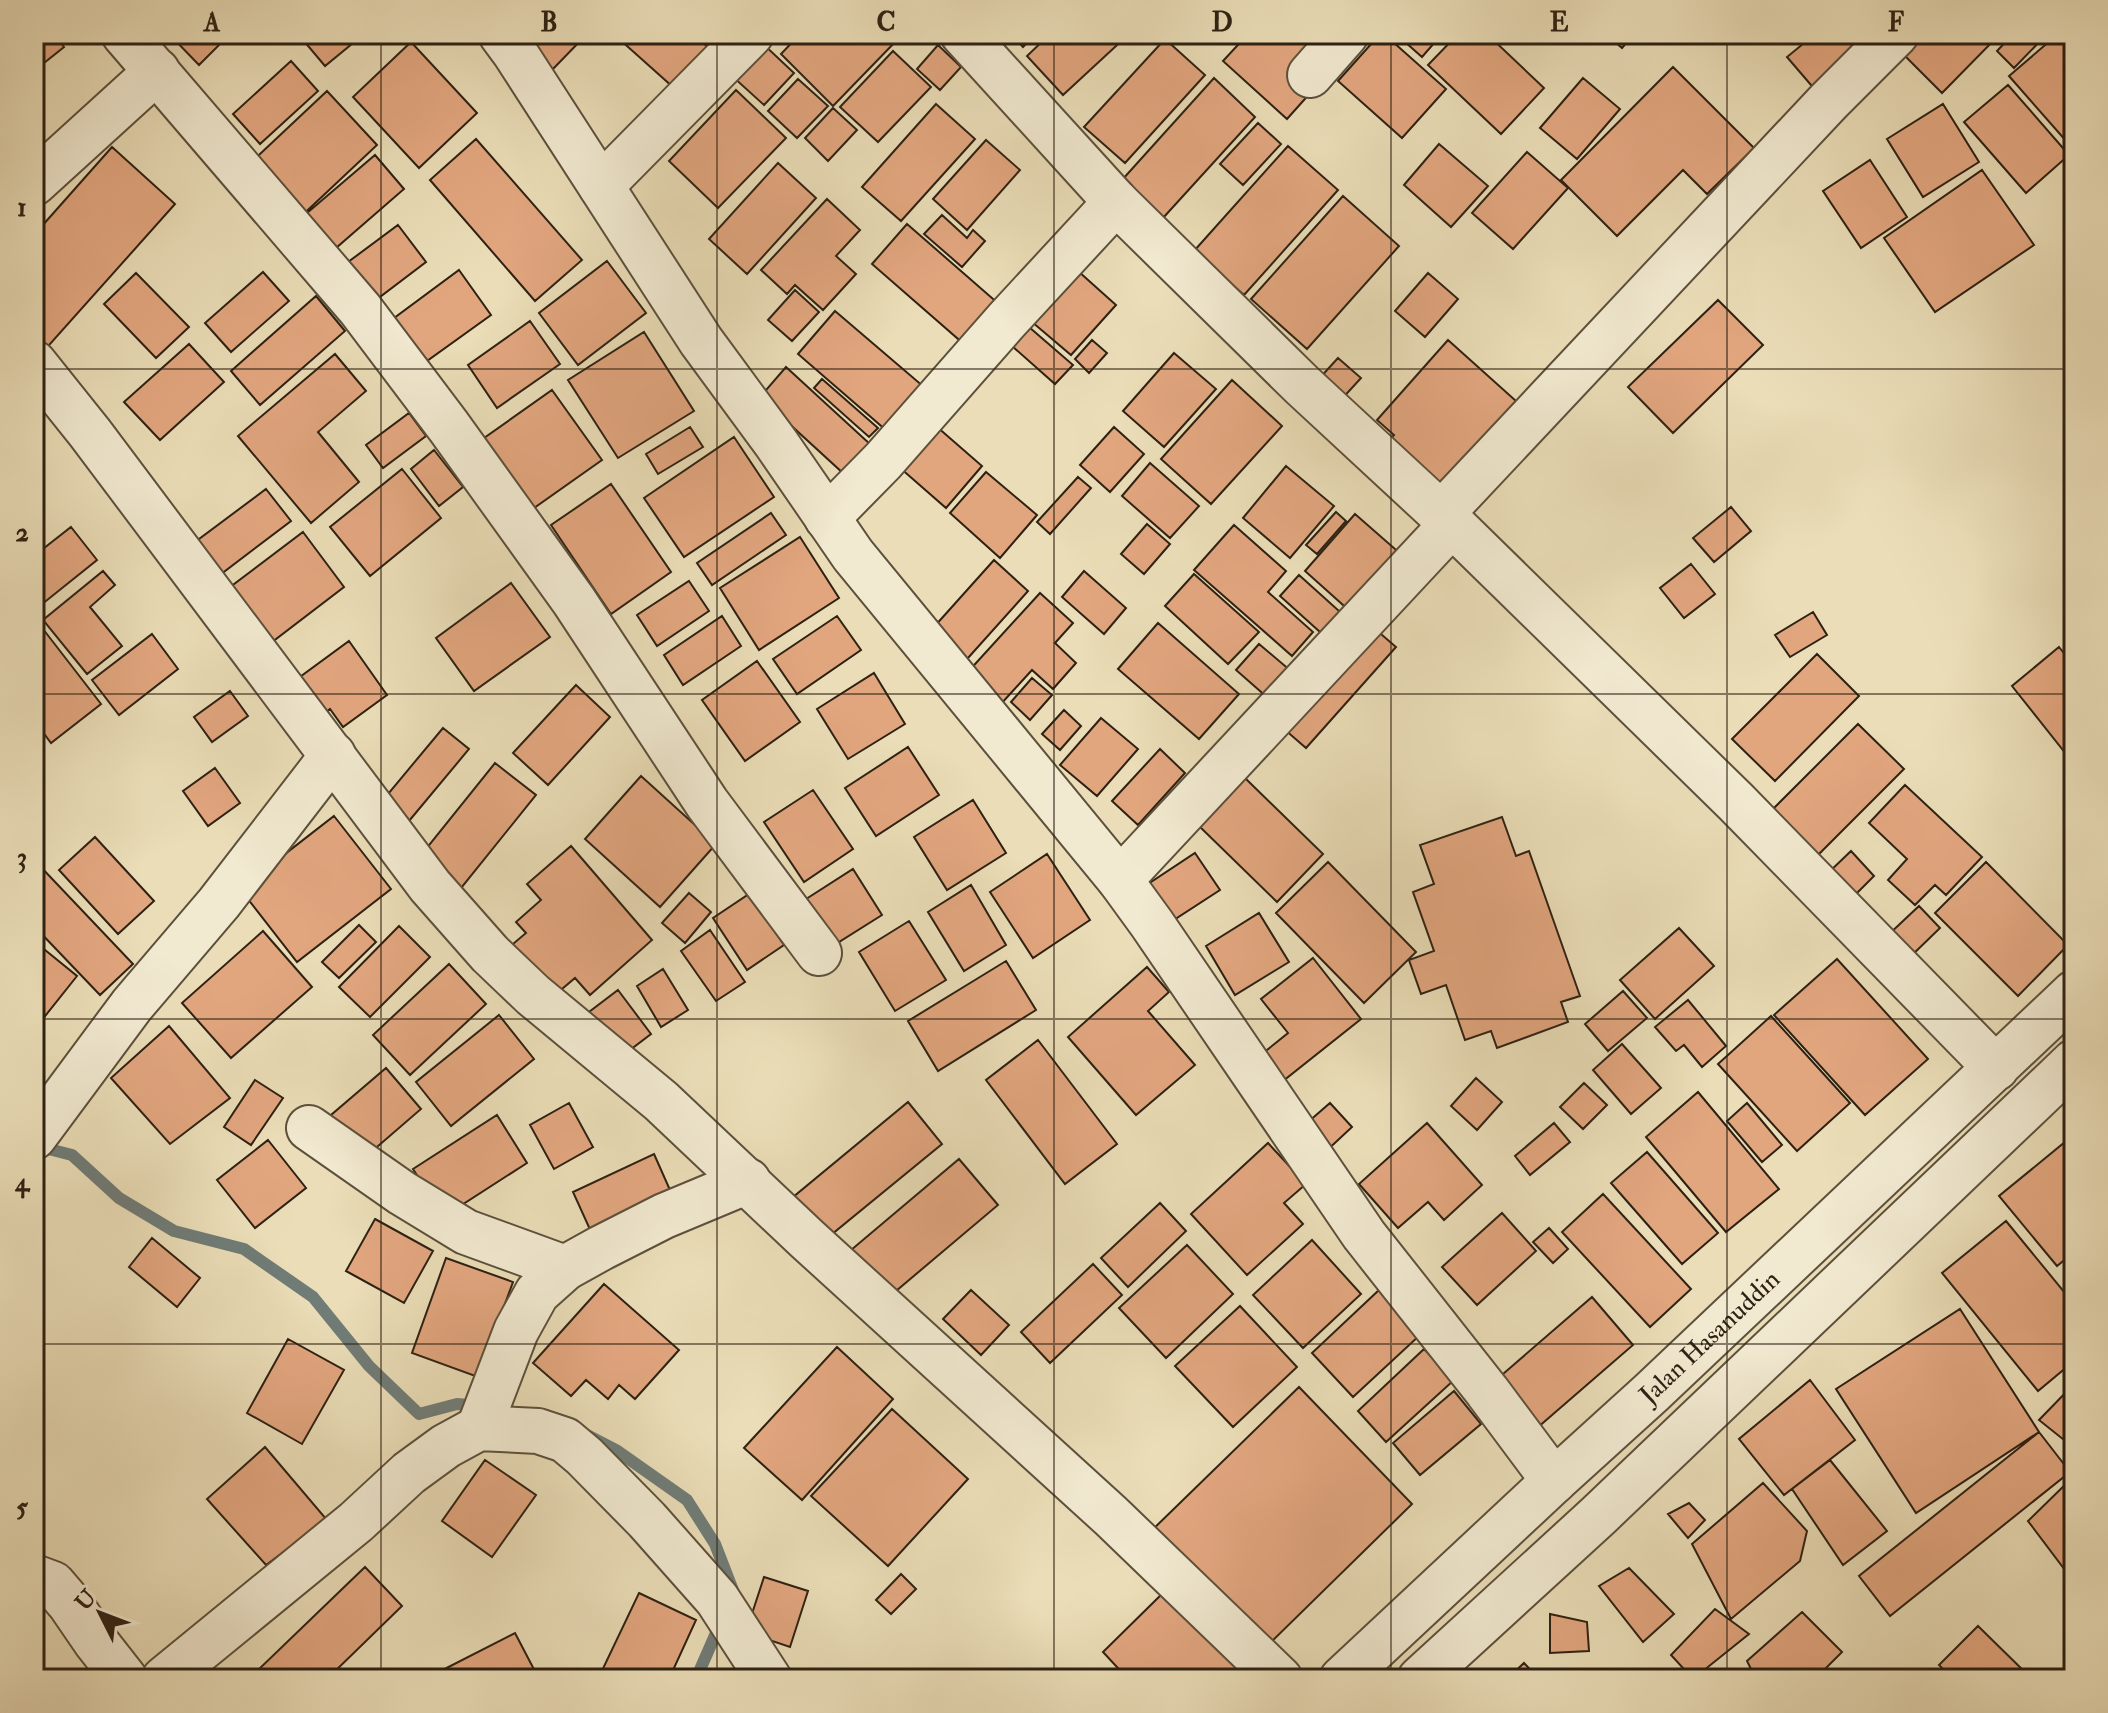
<svg xmlns="http://www.w3.org/2000/svg" width="2108" height="1713" viewBox="0 0 2108 1713" font-family="'IM FELL Double Pica',serif">
  <style>
    .lines { fill: none; stroke-linecap: round; stroke-linejoin: round }
    .stream { stroke: #707c77; stroke-width: 12 }
    .building { fill: #e2a67f; stroke: #2d2113; stroke-width: 2 }
    .minor-casing { stroke: #5c503c; stroke-width: 48 }
    .minor { stroke: #f1e9d0; stroke-width: 44 }
    .grid { fill: none; stroke: #2d2113; stroke-width: 2; stroke-opacity: 0.55 }
    .labels { text-anchor: middle; dominant-baseline: central; stroke-width: 6; stroke-linejoin: round; paint-order: stroke }
    .street-label { font-size: 26px; fill: #2d2113; stroke: #f1e9d0 }
    .neatline { fill: none; stroke: #2d2113; stroke-width: 3 }
    .grid-label { font-size: 26px; text-anchor: middle; font-weight: bold; fill: #2d2113 }
  </style>
  <rect width="100%" height="100%" fill="#eaddb7"/>
  <filter id="stains"><feTurbulence type="fractalNoise" baseFrequency=".0025" numOctaves="4"/><feColorMatrix values="0 0 0 0 .2 0 0 0 0 .09 0 0 0 0 .02 0 0 0 .5 -.17"/></filter>
  <radialGradient id="worn" r=".72"><stop offset=".6" stop-color="#630" stop-opacity="0"/><stop offset="1" stop-color="#630" stop-opacity=".3"/></radialGradient>
  <g class="lines">
    <path class="stream" d="M37 1146 72 1155 119 1198 174 1231 244 1249 313 1297 369 1366 419 1414 457 1404 481 1406
      M589 1436 616 1450 687 1500 715 1544 734 1593
      M694 1679 699 1672 720 1624"/>
  </g>
  <path class="building" d="M34 34H54L64 47 34 71Z
    M169 34H230L199 65Z
    M298 34H364L325 66Z
    M513 34H587L551 71Z
    M622 34H693L718 56 683 96 618 38Z
    M800 34H892L898 39 833 106 781 54Z
    M1011 34H1036L1023 47Z
    M1050 34H1129L1063 95 1027 56Z
    M1248 34H1305L1337 63 1287 119 1223 61Z
    M1380 34H1384L1446 89 1402 138 1338 81Z
    M1396 34H1442L1422 57Z
    M1458 34H1487L1544 88 1501 134 1428 65Z
    M1606 34H1634L1622 48Z
    M1815 34H1880L1817 92 1787 57Z
    M1925 34H2000L1942 93 1904 55Z
    M2013 34H2047L2014 68 1997 51Z
    M2058 34 2074 52V150L2009 76Z
    M1165 39 1205 75 1125 163 1084 127Z
    M411 42 477 113 419 168 353 97Z
    M762 43 794 73 764 105 732 76Z
    M938 45 961 67 940 90 917 69Z
    M893 51 931 87 878 142 840 107Z
    M291 61 318 91 260 144 233 114Z
    M1673 67 1754 148 1707 194 1683 170 1617 236 1561 180Z
    M1214 78 1255 117 1163 218 1122 180Z
    M1583 78 1620 109 1577 159 1540 128Z
    M798 79 828 106 797 138 768 111Z
    M2008 85 2069 155 2026 193 1964 122Z
    M736 90 786 138 718 208 669 161Z
    M327 91 377 145 294 223 244 169Z
    M936 104 975 139 901 221 862 187Z
    M1943 104 1979 162 1923 197 1887 139Z
    M833 108 857 130 828 161 805 138Z
    M1258 123 1281 144 1243 185 1220 164Z
    M476 139 582 260 535 301 430 180Z
    M986 140 1020 170 967 230 933 199Z
    M1439 144 1488 186 1451 227 1404 185Z
    M1288 146 1338 190 1244 295 1194 251Z
    M112 147 175 204 34 362V235Z
    M1527 152 1568 188 1513 249 1472 213Z
    M375 155 404 189 336 248 307 213Z
    M1870 160 1907 217 1861 248 1823 191Z
    M778 163 816 198 747 274 709 239Z
    M1982 170 2034 245 1935 312 1884 238Z
    M1343 196 1399 246 1307 349 1251 299Z
    M827 199 860 230 836 256 856 274 823 310 795 285 787 294 761 270Z
    M942 215 967 238 973 230 985 241 962 267 924 234Z
    M907 224 1000 305 965 345 872 264Z
    M398 225 426 262 368 306 340 268Z
    M607 261 646 313 578 365 539 313Z
    M459 270 491 315 413 371 382 327Z
    M1078 271 1116 305 1071 355 1032 322Z
    M263 272 289 301 231 352 205 323Z
    M136 273 189 327 156 358 104 304Z
    M1428 273 1458 299 1425 337 1395 311Z
    M795 290 819 312 792 341 768 320Z
    M316 296 345 331 260 405 231 371Z
    M1718 300 1763 345 1673 433 1628 387Z
    M835 311 924 387 887 431 798 354Z
    M530 321 560 364 497 408 468 365Z
    M1029 327 1073 365 1055 384 1012 346Z
    M644 332 694 411 618 458 568 380Z
    M1092 340 1107 353 1089 373 1075 359Z
    M1448 340 1516 401 1432 494 1381 449 1394 435 1377 420Z
    M189 344 224 382 160 440 124 402Z
    M1174 353 1216 389 1164 447 1123 411Z
    M335 354 366 391 318 432 359 482 311 523 238 436Z
    M1338 358 1361 378 1339 402 1317 381Z
    M786 367 871 445 844 474 760 397Z
    M822 379 878 428 869 437 814 388Z
    M1232 380 1282 426 1211 504 1161 459Z
    M552 390 602 460 527 513 477 443Z
    M409 413 426 436 383 468 366 445Z
    M936 426 982 466 946 508 899 467Z
    M690 427 703 447 658 474 646 454Z
    M1114 427 1144 454 1110 492 1080 465Z
    M734 437 774 497 684 557 644 498Z
    M434 450 463 487 439 506 411 469Z
    M1150 463 1199 506 1170 538 1122 496Z
    M1286 466 1334 506 1290 558 1243 518Z
    M402 469 441 518 370 576 330 527Z
    M986 472 1037 515 1000 558 950 513Z
    M1078 477 1091 488 1050 534 1037 522Z
    M611 484 671 572 611 614 551 525Z
    M266 489 291 521 208 584 183 551Z
    M1731 507 1751 531 1714 562 1693 538Z
    M1336 512 1346 521 1317 554 1306 545Z
    M771 513 786 535 712 585 697 563Z
    M1355 514 1403 556 1352 613 1305 571Z
    M1147 524 1170 544 1144 574 1121 554Z
    M1234 525 1286 571 1268 592 1313 632 1292 656 1194 570Z
    M71 527 97 560 36 609 34 607V556Z
    M303 532 344 587 259 652 217 597Z
    M800 537 839 598 759 650 720 588Z
    M994 560 1028 591 959 668 925 637Z
    M1691 564 1715 594 1684 618 1660 588Z
    M103 571 115 585 90 607 122 646 87 674 43 620Z
    M1084 571 1126 608 1104 634 1062 597Z
    M1194 574 1259 632 1228 664 1165 606Z
    M1299 575 1349 620 1330 641 1280 596Z
    M689 581 709 611 657 646 637 615Z
    M511 583 550 637 474 691 436 638Z
    M1040 593 1073 623 1055 643 1076 663 1053 689 1032 670 1000 705 966 674Z
    M1813 612 1827 635 1790 657 1775 635Z
    M722 616 741 646 683 685 664 655Z
    M837 616 861 650 797 694 773 659Z
    M1158 623 1239 694 1199 739 1118 669Z
    M1374 628 1396 647 1306 748 1284 729Z
    M43 629 101 704 51 743 34 720V635Z
    M152 634 178 669 119 715 92 680Z
    M349 641 387 695 343 727 330 709 315 721 289 685Z
    M1259 644 1291 671 1268 698 1236 670Z
    M2059 647 2074 666V764L2012 686Z
    M1817 654 1859 696 1775 781 1732 739Z
    M757 661 800 722 745 761 702 700Z
    M874 673 905 724 848 759 817 709Z
    M1032 678 1052 695 1030 720 1011 702Z
    M576 685 610 717 548 785 513 753Z
    M230 691 248 716 212 742 194 717Z
    M1064 710 1081 726 1060 750 1042 734Z
    M1101 718 1138 749 1097 796 1060 765Z
    M1858 724 1904 769 1814 859 1769 813Z
    M443 728 469 749 404 827 378 806Z
    M908 747 939 795 876 836 845 788Z
    M1160 749 1185 773 1138 825 1112 801Z
    M495 763 536 795 449 903 409 870Z
    M215 768 240 803 208 826 183 791Z
    M641 776 716 844 660 907 585 839Z
    M1245 778 1323 854 1277 902 1199 826Z
    M1905 785 1982 857 1946 895 1935 885 1915 905 1888 880 1907 859 1869 823Z
    M813 790 853 849 804 882 764 822Z
    M973 800 1006 853 947 890 914 837Z
    M334 816 391 889 297 962 240 889Z
    M1502 817 1516 856 1529 851 1580 996 1561 1002 1568 1022 1497 1048 1491 1031 1465 1040 1446 985 1421 994 1409 960 1434 951 1413 892 1434 884 1420 845Z
    M95 837 154 901 118 934 59 870Z
    M571 846 652 940 590 995 575 978 549 1000 506 950 526 933 516 922 541 900 527 884Z
    M1851 851 1874 876 1851 899 1827 874Z
    M1195 853 1220 890 1166 925 1142 888Z
    M1047 854 1090 920 1033 958 990 892Z
    M1328 862 1416 952 1364 1003 1276 913Z
    M1986 862 2068 945 2018 996 1935 913Z
    M38 864 133 964 100 995 34 926V868Z
    M853 869 882 915 831 947 803 901Z
    M971 885 1006 945 964 971 928 912Z
    M689 893 711 912 685 943 662 923Z
    M749 894 784 945 747 970 713 918Z
    M1919 906 1940 928 1908 959 1886 937Z
    M1259 913 1289 962 1235 995 1206 946Z
    M909 921 946 980 895 1011 859 952Z
    M359 925 376 942 339 978 322 962Z
    M399 926 430 957 370 1017 339 987Z
    M1679 928 1714 966 1655 1019 1620 980Z
    M710 930 745 982 716 1001 681 951Z
    M263 931 312 987 231 1058 182 1003Z
    M34 941 77 976 34 1030Z
    M1313 958 1361 1019 1283 1081 1262 1054 1288 1033 1261 999Z
    M1837 959 1928 1059 1865 1115 1774 1015Z
    M1006 961 1036 1010 938 1071 908 1021Z
    M449 964 486 1004 410 1075 373 1035Z
    M1147 967 1169 992 1148 1011 1195 1065 1136 1115 1068 1037Z
    M663 969 688 1010 661 1027 637 986Z
    M618 990 651 1034 622 1056 589 1012Z
    M1623 991 1647 1018 1608 1051 1585 1024Z
    M1688 1000 1726 1046 1702 1067 1684 1045 1676 1051 1655 1027Z
    M499 1015 534 1059 451 1126 416 1082Z
    M1771 1016 1850 1103 1797 1151 1718 1064Z
    M169 1026 230 1098 170 1144 111 1078Z
    M1038 1040 1117 1144 1065 1184 986 1080Z
    M1622 1044 1661 1088 1631 1114 1593 1070Z
    M386 1068 421 1109 370 1153 324 1121Z
    M1476 1078 1502 1102 1477 1130 1451 1106Z
    M255 1080 283 1098 251 1145 224 1127Z
    M1584 1083 1607 1105 1583 1129 1560 1107Z
    M1698 1092 1779 1189 1726 1232 1646 1137Z
    M908 1102 942 1144 826 1239 792 1198Z
    M569 1103 593 1147 554 1169 530 1125Z
    M1330 1103 1352 1127 1323 1154 1300 1129Z
    M1747 1103 1782 1145 1762 1162 1727 1121Z
    M497 1115 527 1163 443 1217 413 1169Z
    M1427 1123 1482 1185 1444 1220 1428 1202 1398 1228 1359 1184Z
    M1554 1123 1570 1142 1530 1175 1515 1156Z
    M268 1140 306 1188 255 1228 217 1180Z
    M2065 1142 2074 1152V1252L2057 1266 1999 1196Z
    M1268 1143 1306 1184 1284 1203 1303 1224 1247 1275 1191 1214Z
    M1647 1152 1718 1233 1682 1264 1611 1183Z
    M654 1154 678 1208 597 1245 573 1192Z
    M959 1159 998 1205 877 1307 838 1261Z
    M1603 1194 1691 1289 1650 1327 1562 1232Z
    M1160 1203 1186 1231 1128 1287 1101 1258Z
    M1502 1213 1536 1251 1477 1305 1442 1267Z
    M375 1219 433 1251 404 1303 346 1271Z
    M2006 1221 2074 1304V1361L2038 1391 1942 1273Z
    M1549 1228 1568 1249 1553 1263 1533 1242Z
    M152 1238 200 1278 177 1307 129 1267Z
    M1312 1240 1361 1294 1303 1348 1253 1295Z
    M1187 1245 1233 1294 1166 1358 1119 1308Z
    M446 1258 513 1282 478 1377 412 1353Z
    M1093 1264 1122 1295 1050 1363 1021 1332Z
    M604 1284 679 1350 635 1399 619 1385 608 1399 586 1380 571 1396 533 1363Z
    M971 1290 1009 1325 981 1355 943 1319Z
    M1379 1290 1420 1335 1353 1397 1312 1353Z
    M1592 1297 1633 1345 1537 1428 1496 1380Z
    M1240 1306 1297 1367 1233 1427 1175 1366Z
    M1960 1309 2039 1432 1916 1513 1836 1389Z
    M288 1339 344 1370 302 1444 247 1413Z
    M837 1347 893 1399 802 1500 744 1448Z
    M1424 1349 1454 1380 1386 1442 1358 1411Z
    M1810 1380 1855 1440 1784 1495 1739 1439Z
    M2074 1384V1448L2039 1420Z
    M1299 1387 1412 1504 1259 1654 1145 1537Z
    M1454 1391 1481 1424 1420 1475 1393 1443Z
    M892 1409 968 1479 888 1566 811 1496Z
    M2039 1432 2070 1472 1890 1616 1859 1576Z
    M265 1447 327 1520 266 1565 207 1499Z
    M485 1460 536 1495 492 1557 442 1521Z
    M1830 1460 1887 1531 1843 1565 1792 1489Z
    M2072 1478 2074 1480V1582L2028 1521Z
    M1763 1483 1807 1531 1800 1561 1731 1619 1692 1544Z
    M1689 1503 1705 1520 1688 1538 1668 1514Z
    M365 1567 402 1606 327 1679H264L257 1671Z
    M1629 1568 1674 1614 1643 1642 1599 1586Z
    M901 1574 916 1589 891 1614 876 1600Z
    M764 1577 808 1591 790 1647 746 1632Z
    M1166 1590 1253 1679H1128L1103 1652Z
    M639 1593 696 1620 669 1679H598Z
    M1715 1609 1749 1634 1693 1679 1671 1655Z
    M1802 1612 1842 1652 1815 1679H1756L1747 1661Z
    M1550 1614 1587 1622 1589 1651 1550 1653Z
    M1978 1626 2032 1679H1953L1939 1665Z
    M515 1633 539 1679H425Z
    M1524 1663 1539 1679H1507Z"/>
  <g class="lines">
    <defs>
      <g id="minor">
        <path d="M124 34 360 309 449 427 574 601 707 803 819 953"/>
        <path d="M501 34 515 53 701 341 776 443 853 555 1120 880 1152 924 1364 1235 1487 1391 1554 1481"/>
        <path d="M963 34 1116 202 1302 385 1452 524 1736 802 1996 1068"/>
        <path d="M1310 75 1346 34"/>
        <path d="M34 183 157 71"/>
        <path d="M601 186 751 34"/>
        <path d="M34 363 90 433 430 886 490 954 533 995 661 1101 807 1239 1111 1516 1280 1679"/>
        <path d="M1441 514 1829 101 1896 34"/>
        <path d="M827 518 883 461 1006 321 1116 202"/>
        <path d="M1120 880 1452 524"/>
        <path d="M309 1128 402 1193 466 1232 565 1268"/>
        <path d="M34 1137 132 1005 219 903 333 755"/>
        <path d="M479 1428 516 1331 537 1293 565 1268 601 1248 664 1216 748 1181"/>
        <path d="M34 1577 53 1584 70 1604 96 1642 125 1679"/>
        <path d="M164 1679 356 1522 409 1473 446 1446 479 1428 538 1431 565 1440 584 1456 647 1520 717 1599 769 1679"/>
        <path id="s1" d="M1342 1679 1554 1481 1651 1393 2074 993"/>
        <path d="M1420 1679 1598 1516 2074 1062"/>
      </g>
    </defs>
    <use href="#minor" class="minor-casing"/>
    <use href="#minor" class="minor"/>
  </g>
  <path class="grid" d="M381 34V1679M717 34V1679M1054 34V1679M1391 34V1679M1727 34V1679M34 369H2074M34 694H2074M34 1019H2074M34 1344H2074"/>
  <g class="labels">
    <g class="street-label">
      <text stroke="none"><textPath href="#s1" startOffset="502">Jalan Hasanuddin</textPath></text>
    </g>
  </g>
  <rect width="2108" height="1713" fill="none" stroke="#eaddb7" stroke-width="88"/>
  <g transform="translate(100 1613) rotate(312)" stroke="#f1e9d0" stroke-width="6" paint-order="stroke">
  <path d="M0-6L14 30L0 20L-14 30Z" fill="#2d2113"/>
  <text y="-12" font-size="22" font-weight="bold" text-anchor="middle" fill="#2d2113">U</text>
  </g>
  <rect x="44" y="44" width="2020" height="1625" class="neatline"/>
  <g class="grid-label">
    <text x="212" y="31">A</text>
    <text x="549" y="31">B</text>
    <text x="886" y="31">C</text>
    <text x="1222" y="31">D</text>
    <text x="1559" y="31">E</text>
    <text x="1896" y="31">F</text>
    <text x="22" y="216">1</text>
    <text x="22" y="541">2</text>
    <text x="22" y="866">3</text>
    <text x="22" y="1191">4</text>
    <text x="22" y="1516">5</text>
  </g>
  <rect width="100%" height="100%" filter="url(#stains)"/>
  <rect width="100%" height="100%" fill="url(#worn)"/>
</svg>
